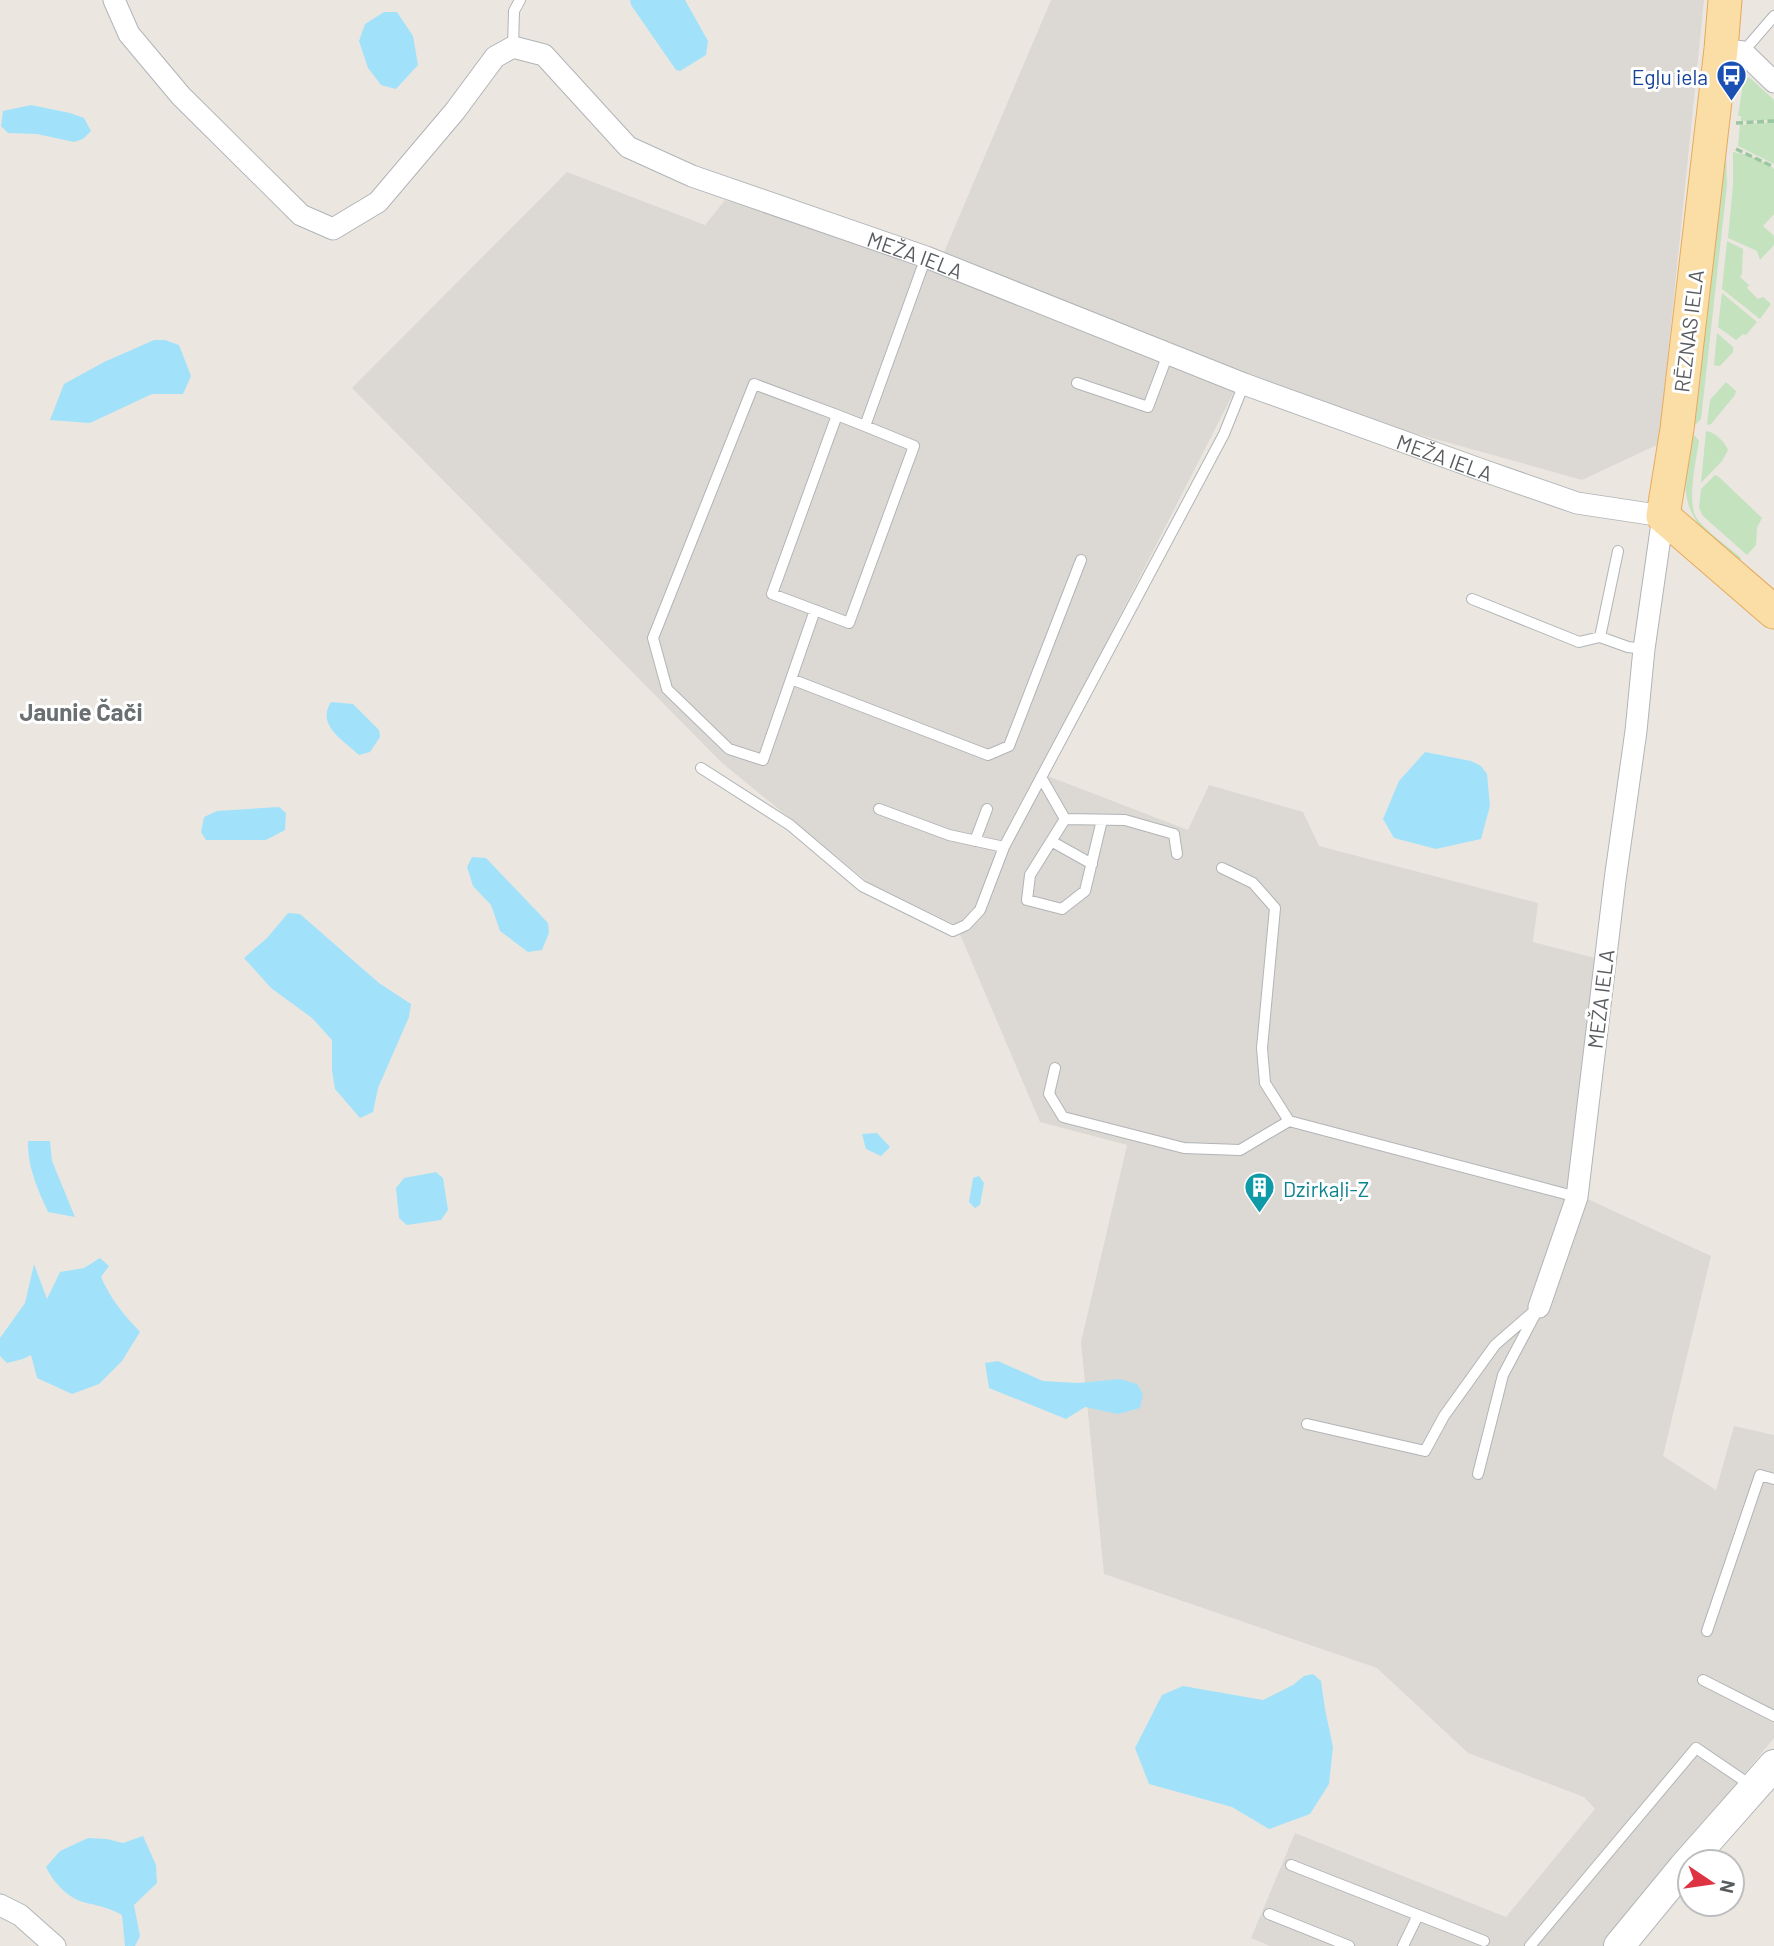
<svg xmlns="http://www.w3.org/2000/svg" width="1774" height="1946" viewBox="0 0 1774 1946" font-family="Barlow,sans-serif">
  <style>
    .industrial { fill: #dcd9d4 }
    .green { fill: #c3e2bd }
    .water { fill: #a1e2fa }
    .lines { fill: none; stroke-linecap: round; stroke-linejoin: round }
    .service-casing { stroke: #b1b4b7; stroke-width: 12 }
    .minor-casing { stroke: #b1b4b7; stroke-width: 23 }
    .secondary-casing { stroke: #b2b6ba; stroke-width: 32 }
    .primary-casing { stroke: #e8a95c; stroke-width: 35 }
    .path { stroke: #9ac79f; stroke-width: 3.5; stroke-dasharray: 7 3.5; stroke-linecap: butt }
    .service { stroke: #fff; stroke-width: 10 }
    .minor { stroke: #fff; stroke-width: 21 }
    .secondary { stroke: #fff; stroke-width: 30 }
    .primary { stroke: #fadea6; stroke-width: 33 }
    .labels { text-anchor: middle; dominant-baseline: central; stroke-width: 6; stroke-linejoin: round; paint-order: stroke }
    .transit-label { font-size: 21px; fill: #164399; stroke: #fff; text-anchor: end }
    .street-label { font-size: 21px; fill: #595d60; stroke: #fff }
    .culture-label { font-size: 21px; fill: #0d838f; stroke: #fff; text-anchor: start }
    .quarter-label { font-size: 24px; font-weight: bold; fill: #6a6f72; stroke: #fff }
  </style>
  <rect width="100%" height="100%" fill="#ebe7e0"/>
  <path class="industrial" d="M1051 0H1704L1659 444 1582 480 1238 384 1040 773 1188 830 1209 785 1303 812 1319 846 1538 903 1533 942 1607 961 1579 1195 1711 1256 1663 1456 1716 1490 1734 1426 1774 1435V1738L1604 1946H1270L1251 1938 1295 1833 1506 1917 1595 1809 1584 1797 1468 1753 1377 1668 1104 1574 1081 1342 1127 1145 1040 1122 956 925 869 883 721 762 352 388 567 172 705 225 725 200 939 264Z"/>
  <path class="green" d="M1744 77 1750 78 1774 100V120L1741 121V116H1738Z
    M1774 122V164L1738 146 1740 125Z
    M1733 152C1747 154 1764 160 1774 169V214L1763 226 1774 236V245L1760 260 1757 251 1728 238 1733 185Z
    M1726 154 1727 185 1701 419 1694 426 1716 176Z
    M1727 241 1743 249 1742 274 1740 277 1749 285 1747 288 1758 299 1763 297 1771 304 1760 319 1722 289Z
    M1722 293 1757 322 1746 335 1743 334 1736 340 1718 327Z
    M1717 333 1733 347V352L1720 366 1714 365Z
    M1726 382 1736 391 1735 395 1711 424 1707 425 1710 400Z
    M1706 431C1715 432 1725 442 1728 450L1722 461 1701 483Z
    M1688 435 1695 436 1699 441C1696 460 1687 501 1696 517 1704 530 1729 547 1741 558L1739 564C1726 552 1711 540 1700 526 1679 501 1685 464 1688 435Z
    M1715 475 1719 477 1762 518 1757 528 1756 545 1747 555 1703 516 1699 508 1701 489Z"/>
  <path class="water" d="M630 0H685L708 41 706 55 680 71 676 70 631 5Z
    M384 12H397L413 36 418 65 396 89 381 85 368 68 359 41 365 24Z
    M31 105 70 113 84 118 91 131 83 139 74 142 37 134 8 133 1 126 3 111Z
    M154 340H165L179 345 191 376 183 394H152L90 423 50 420 64 384 104 362Z
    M331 702 353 704 379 730 380 737 370 752 359 755C343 740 316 725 331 702Z
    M1425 752 1471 761 1481 766 1487 774 1490 806 1481 839 1436 849 1394 838 1383 819 1399 781Z
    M279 807 286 813 285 830 266 840H206L201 832 204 817 217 811Z
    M472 857 486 858 548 923 549 933 542 950 528 952 500 931 491 905 473 886 467 867Z
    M288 913 300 914 379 983 411 1004 409 1017 378 1088 373 1112 360 1118 335 1089 332 1070V1040L312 1018 271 988 244 958 267 938Z
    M877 1133 890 1147 881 1156 866 1149 862 1134Z
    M28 1141H50L52 1161 75 1217 48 1212C38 1190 27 1166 28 1141Z
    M436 1172 443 1178 448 1210 441 1220 407 1225 399 1218 396 1188 404 1178Z
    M979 1176 984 1183 980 1205 975 1208 969 1202 973 1178Z
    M100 1258 109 1266 101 1277C110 1298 124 1315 140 1332L122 1361 99 1384 72 1394 37 1378 31 1355 23 1359 7 1363 0 1356V1338L25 1303 34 1264 47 1299 60 1272 84 1268Z
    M998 1361 1043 1381 1078 1383 1120 1379 1137 1384 1143 1394 1140 1408 1118 1414 1085 1407 1066 1419 989 1388 985 1363Z
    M1313 1674 1321 1681 1325 1709 1333 1747 1329 1784 1310 1814 1269 1829 1232 1807 1149 1784 1135 1748 1162 1695 1183 1686 1263 1700 1293 1685 1304 1676Z
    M143 1836 156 1865 157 1883 134 1905 140 1936 135 1946H125L122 1915C108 1907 98 1906 83 1902 67 1897 53 1882 46 1867L60 1851 88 1838 107 1839 123 1843Z"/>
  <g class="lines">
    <defs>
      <path id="service" d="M513 47 514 11 520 0
        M1743 52 1774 16
        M1077 383 1148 407 1168 354
        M865 426 837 415 772 594 849 623 914 446 865 426 926 257
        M1618 551 1600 637 1628 647 1644 649
        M1472 599 1579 642 1600 637
        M815 610 763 760 729 749 667 689 653 638 754 384 837 415
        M791 679 988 755 1009 746 1081 560
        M701 768 790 825 862 886 953 931 966 925 980 910 1004 847 1224 434 1244 384
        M1041 777 1065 819 1125 820 1174 834 1177 854
        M879 809 949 835 1004 847
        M1065 819 1030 875 1027 900 1062 909 1085 891 1102 820
        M975 841 987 809
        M1051 841 1092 864
        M1222 868 1253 883 1275 908 1262 1048 1265 1083 1289 1121
        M1055 1068 1049 1094 1063 1117 1184 1148 1240 1150 1289 1121 1577 1197
        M1307 1424 1425 1451 1444 1416 1495 1345 1539 1307 1503 1375 1478 1474
        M1707 1631 1760 1475 1774 1479
        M1703 1680 1774 1716
        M1291 1865 1418 1915 1403 1946
        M1269 1914 1349 1946
        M1418 1915 1484 1941
        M1530 1946 1696 1748 1752 1786"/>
      <g id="minor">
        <path id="s1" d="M114 0 129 34 181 96 301 215 333 229 378 202 455 111 495 57 513 47 544 55 628 147 692 176 926 257 1244 384 1482 470 1577 503 1663 516 1644 649 1636 731 1615 880 1577 1197 1539 1307"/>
        <path d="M1721 49 1743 52 1774 82"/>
        <path d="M0 1905 20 1915 55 1946"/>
      </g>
      <path id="secondary" d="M1619 1946 1684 1867 1774 1765"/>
      <path id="primary" d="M1725 0 1721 49 1677 429 1663 516 1774 612"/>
    </defs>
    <use href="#service" class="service-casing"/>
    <use href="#minor" class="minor-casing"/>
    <use href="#secondary" class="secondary-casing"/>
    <use href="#primary" class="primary-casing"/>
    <path class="path" d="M1736 123 1774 121
      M1736 149 1774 167"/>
    <use href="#service" class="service"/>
    <use href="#minor" class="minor"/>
    <use href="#secondary" class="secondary"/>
    <use href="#primary" class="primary"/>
  </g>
  <defs>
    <symbol id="bus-pin" viewBox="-11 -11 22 30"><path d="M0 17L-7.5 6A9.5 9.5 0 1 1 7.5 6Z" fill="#1a4fb4" stroke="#fff"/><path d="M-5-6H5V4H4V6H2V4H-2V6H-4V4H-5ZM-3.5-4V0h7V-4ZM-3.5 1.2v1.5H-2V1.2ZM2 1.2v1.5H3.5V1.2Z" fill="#fff"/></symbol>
    <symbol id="building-pin" viewBox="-11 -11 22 30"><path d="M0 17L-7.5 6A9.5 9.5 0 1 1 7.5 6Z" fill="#0f9aa8" stroke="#fff"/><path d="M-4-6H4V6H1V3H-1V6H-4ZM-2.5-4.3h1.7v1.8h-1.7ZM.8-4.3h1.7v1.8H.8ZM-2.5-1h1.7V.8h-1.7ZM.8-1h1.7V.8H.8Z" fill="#fff"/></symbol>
  </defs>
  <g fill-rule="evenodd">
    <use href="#bus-pin" x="1714" y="58" width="35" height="47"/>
    <use href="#building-pin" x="1242" y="1170" width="35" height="47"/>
  </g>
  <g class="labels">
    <g class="transit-label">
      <text x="1708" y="76">Egļu iela</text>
    </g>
    <g class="street-label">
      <text stroke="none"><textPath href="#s1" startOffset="1045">MEŽA IELA</textPath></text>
      <text transform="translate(1688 331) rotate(-83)">RĒZNAS IELA</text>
      <text stroke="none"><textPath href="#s1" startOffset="1612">MEŽA IELA</textPath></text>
      <text transform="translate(1600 999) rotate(-83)">MEŽA IELA</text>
    </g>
    <g class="culture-label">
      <text x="1283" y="1188">Dzirkaļi-Z</text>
    </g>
    <g class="quarter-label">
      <text x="81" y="711">Jaunie Čači</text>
    </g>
  </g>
  <g transform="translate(1711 1883) rotate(103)"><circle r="33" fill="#ffffff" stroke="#bdbebf" stroke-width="2"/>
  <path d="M0-5L12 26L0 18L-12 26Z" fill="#de3343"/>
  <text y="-10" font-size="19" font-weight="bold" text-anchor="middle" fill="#595d60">N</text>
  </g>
</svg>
